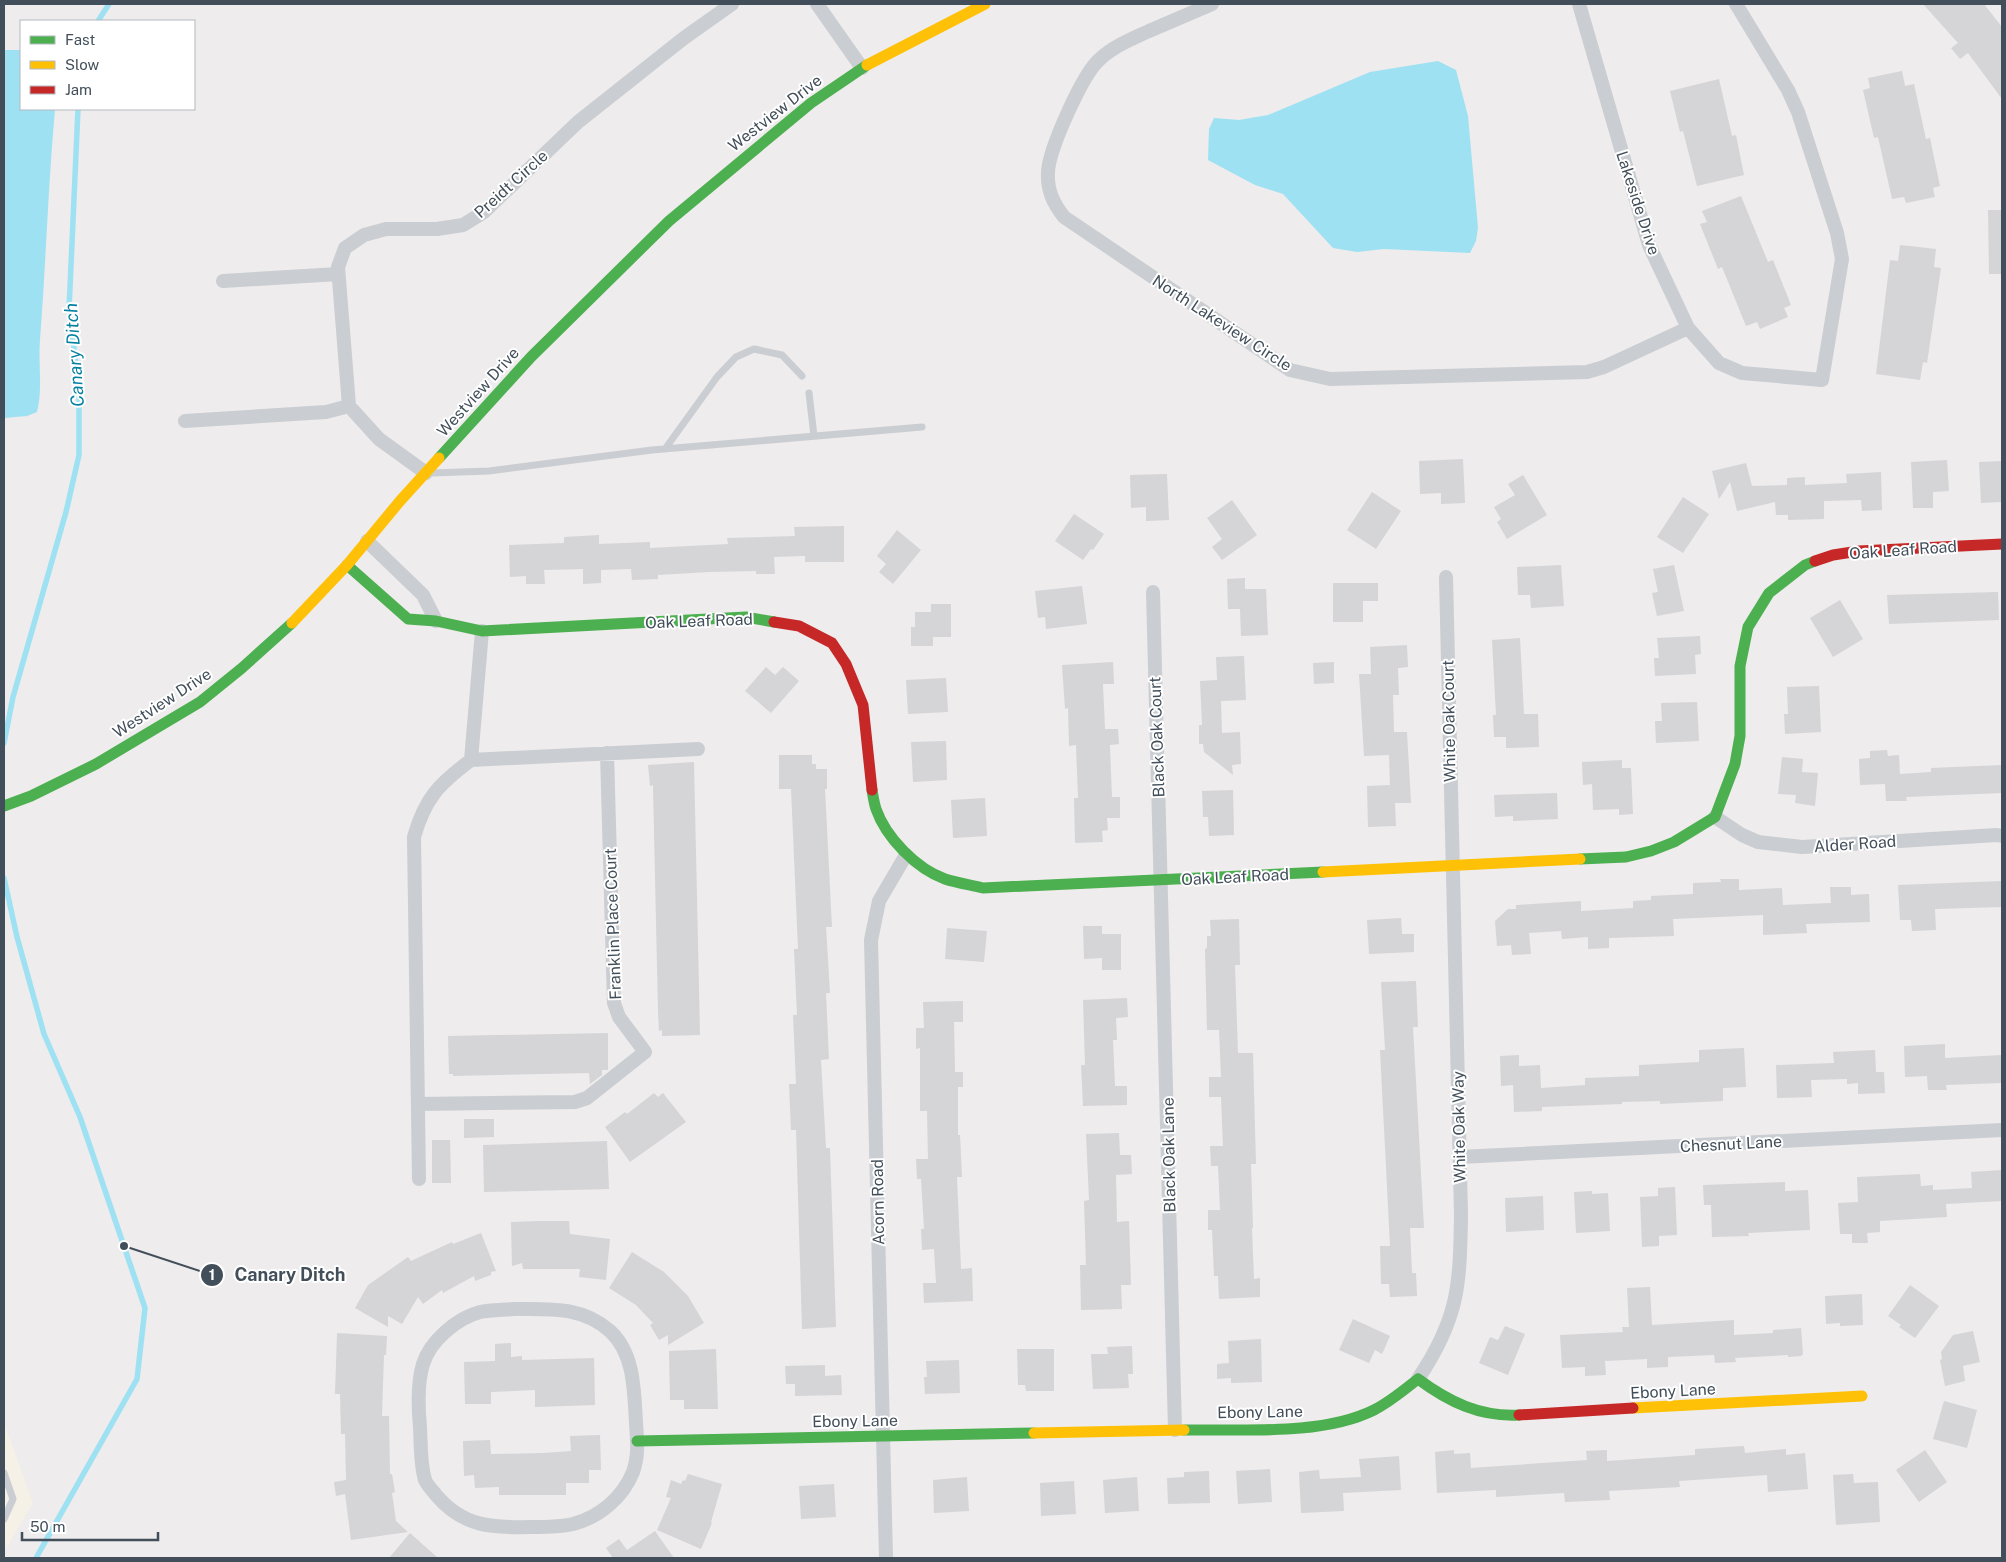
<svg xmlns="http://www.w3.org/2000/svg" width="2006" height="1562" viewBox="0 0 2006 1562" font-family="'Public Sans',sans-serif">
  <style>
    .commercial { fill: #f6f1e6 }
    .water { fill: #9ee1f2 }
    .lines { fill: none; stroke-linecap: round; stroke-linejoin: round }
    .stream { stroke: #9ee1f2; stroke-width: 5.5 }
    .building { fill: #d5d4d7 }
    .lane { stroke: #cacdd1; stroke-width: 7 }
    .street { stroke: #cacdd1; stroke-width: 14 }
    .fast { stroke: #4caf50; stroke-width: 11 }
    .slow { stroke: #ffc107; stroke-width: 11 }
    .jam { stroke: #c62828; stroke-width: 11 }
    .labels { text-anchor: middle; dominant-baseline: central; stroke-width: 4; stroke-linejoin: round; paint-order: stroke }
    .street-label { font-size: 16px; fill: #424f5a; stroke: #fff }
    .water-label { font-size: 18px; font-style: italic; fill: #0281a0; stroke: #fff }
    .leader { fill: none; stroke: #424f5a; stroke-width: 2 }
    .callout-dot { fill: #424f5a; stroke: #fff; stroke-width: 2 }
    .mark-label { font-size: 15px; text-anchor: middle; font-weight: bold; fill: #fff }
    .callout-label { font-size: 18px; text-anchor: middle; font-weight: bold; fill: #424f5a; stroke: #fff; stroke-width: 4; stroke-linejoin: round; paint-order: stroke }
  </style>
  <rect width="100%" height="100%" fill="#eeecec"/>
  <path class="commercial" d="M4 1422 33 1503 4 1552Z"/>
  <path class="water" d="M4 50H21V109H55C48 186 46 263 40 340 38 363 43 389 37 412L27 416 4 418Z
    M1438 61 1456 70 1468 116 1478 228 1476 241 1470 253 1384 249 1357 252 1333 248 1283 194 1255 185 1208 160 1209 129 1214 118 1239 120 1268 115 1370 72Z"/>
  <g class="lines">
    <path class="stream" d="M98 21 109 4
      M4 743 13 697 66 512 79 455V387L69 310 78 109
      M4 878 17 937 44 1034 80 1117 145 1308 137 1379 36 1558"/>
  </g>
  <path class="building" d="M1923 4H1984L2002 27V99L1968 53 1960 59 1951 48 1958 43Z
    M1902 71 1905 86 1914 84 1926 139 1930 138 1940 186 1933 188 1935 197 1906 203 1904 197 1892 199 1878 137 1874 138 1863 90 1870 88 1868 78Z
    M1719 79 1732 136 1736 135 1744 175 1697 186 1683 131 1680 132 1670 91Z
    M1741 196 1768 262 1773 260 1791 305 1784 308 1788 317 1760 329 1757 322 1746 326 1722 267 1718 269 1700 224 1707 222 1702 211Z
    M1988 210H2002V274H1989Z
    M1900 245 1936 249 1934 267 1941 268 1927 363 1923 362 1920 380 1876 374 1890 260 1898 261Z
    M1463 459 1465 503 1441 504V493L1420 494 1419 461Z
    M1947 460 1949 491 1933 492V508H1913L1911 462Z
    M2002 461V502L1981 503 1979 462Z
    M1746 463 1752 486 1787 485V478L1805 477V485L1847 483 1846 474 1881 472 1882 510 1862 511 1861 500 1824 501V519L1788 520V515H1776L1775 502 1737 511 1730 482 1719 499 1712 471Z
    M1167 474 1169 520 1146 521V507L1131 508 1130 475Z
    M1523 475 1547 515 1507 539 1497 522 1501 519 1494 507 1515 495 1508 484Z
    M1372 492 1401 511 1376 549 1347 530Z
    M1683 497 1709 514 1683 553 1657 537Z
    M1232 500 1257 535 1222 560 1212 547 1222 539 1207 518Z
    M1074 514 1104 534 1093 550 1091 549 1083 560 1055 541Z
    M844 526V562H805V556L774 557 775 574H756V571L709 572 658 575V579L632 580 631 569 601 570V583L583 584V569L544 570 545 584H526V576L510 577 509 545 564 543V537L599 535V544L650 542V548L728 544 727 538 795 536 794 527Z
    M897 530 921 550 893 584 879 572 886 564 877 556Z
    M1561 565 1564 606 1531 608 1530 595H1518L1517 567Z
    M1674 565 1684 611 1657 616 1652 593 1658 592 1653 569Z
    M1245 578V589H1266L1268 635 1241 636 1240 609H1228L1227 579Z
    M1333 583H1378V601H1363V622H1333Z
    M1082 586 1087 624 1046 629 1045 617 1038 618 1035 591Z
    M1998 592 1999 620 1889 624 1887 595Z
    M1840 600 1863 639 1833 657 1810 618Z
    M931 604H951V637H933V646H911V627H915V612H931Z
    M1700 636 1701 654 1695 655 1696 674 1655 676 1654 658H1659L1657 638Z
    M1520 638 1524 714H1538L1539 747 1506 748V737H1494L1493 715H1496L1492 640Z
    M1407 645 1408 667 1398 668 1399 695H1393L1394 732H1407L1411 803H1395L1396 826 1368 827 1367 786 1390 785 1389 755 1364 756 1359 674H1371L1370 647Z
    M1244 656 1246 700 1221 701 1222 733 1240 732 1241 764 1232 765 1233 775 1204 752 1203 744H1199V725H1202L1200 681 1217 680 1216 657Z
    M1113 662 1114 684H1103L1105 729H1118L1119 744 1110 745 1112 797H1120V818H1107L1108 830 1102 831 1103 842 1075 843 1074 798H1078L1076 745 1069 746 1068 708 1065 709 1062 665Z
    M1334 662V683L1314 684 1313 663Z
    M766 667 775 675 783 667 799 681 771 713 745 691Z
    M946 678 948 712 908 714 906 680Z
    M1819 686 1821 732 1785 734 1784 714H1788L1787 687Z
    M1697 702 1699 741 1656 743 1655 721H1662L1661 703Z
    M946 741 947 780 913 782 911 742Z
    M1887 750 1888 756 1899 755 1900 774 1931 772V768L2002 765V793L1906 797 1907 801H1886L1885 784 1860 785 1859 759 1870 758V751Z
    M779 755H812V764H816V769H827V789H825L832 927H826L830 993H826L829 1059 821 1060 826 1148H830L836 1327 802 1329 796 1130H791L789 1084H796L793 1015H797L794 949H798L791 789H779Z
    M1782 757 1803 759 1802 772 1818 773 1815 806 1795 803 1796 795 1778 794Z
    M1622 760V768H1631L1633 814 1619 815V809L1593 810 1592 784 1583 785 1582 762Z
    M694 762 700 1035 662 1036V1030L659 1031 658 1012 653 785 650 786 648 765Z
    M1233 790 1234 835 1209 836 1208 817H1203L1202 791Z
    M1557 793 1558 819 1513 821V816L1495 817 1494 795Z
    M985 798 987 836 953 838 951 800Z
    M1720 879H1739V890L1782 888 1783 905 1831 903 1830 887H1851V895L1869 894 1870 922 1806 924 1807 933 1763 935V915L1673 919 1674 936 1609 938V948L1588 949V937L1562 939 1561 931 1529 933 1531 954 1512 955 1511 945 1497 946 1495 921 1508 909H1516V905L1581 901V911L1633 908V901L1651 900V896L1693 894V883L1721 882Z
    M2002 881V907L1935 909 1936 930 1912 931 1911 920H1900L1898 885Z
    M1401 918 1402 934H1414V952L1369 954 1367 920Z
    M1239 919 1240 965H1235L1238 1053H1253L1256 1164H1251L1253 1228H1252L1254 1279 1260 1278V1297L1219 1299 1218 1276H1214L1212 1230H1208V1210H1220L1218 1166H1211L1210 1146H1223L1221 1097H1209V1077H1221L1219 1030H1207L1205 949 1207 948V936H1211L1210 920Z
    M1083 926H1102V934H1121V970H1102V958L1084 959Z
    M947 928 987 931 984 962 945 959Z
    M1416 981 1418 1027H1413L1424 1228H1410L1412 1273H1416L1417 1296 1390 1297 1389 1284H1381L1380 1246H1390L1380 1050H1385L1381 982Z
    M1127 998 1128 1017 1116 1018 1117 1040H1113L1115 1086H1127V1105L1083 1106 1081 1065H1085L1083 1000Z
    M963 1001V1022H954L955 1072H963V1087H958V1135H960L962 1177H957L961 1269 972 1268 973 1301 924 1303 923 1283H936L934 1249 922 1250 921 1229H924L921 1179H917L916 1159H928L927 1111H920V1048L916 1049V1028H924L923 1002Z
    M608 1033V1070H602V1075L590 1084 589 1073 453 1076V1074H449L448 1036Z
    M1945 1044V1058L2002 1055V1083L1946 1085 1947 1090H1928L1927 1076 1905 1077 1904 1046Z
    M1744 1048 1746 1087 1723 1088V1101L1660 1104V1101L1622 1102V1104L1542 1107V1111L1514 1112 1513 1085 1501 1086 1500 1056 1519 1055V1066L1540 1065 1541 1088 1585 1085V1078L1639 1076V1065L1699 1062V1050Z
    M1875 1050 1876 1072H1884L1885 1093 1858 1094V1083L1847 1084V1079L1811 1080 1812 1097 1777 1098 1776 1065 1834 1063 1833 1052Z
    M654 1093 658 1097 663 1093 686 1122 630 1162 605 1127 625 1112 627 1114Z
    M464 1119H494V1137L464 1138Z
    M1119 1133 1120 1155H1131L1132 1174 1116 1175 1117 1222 1129 1221 1131 1285H1121L1122 1309 1081 1310 1080 1265H1086L1084 1201 1089 1200 1086 1134Z
    M432 1140H450L451 1183H432Z
    M607 1141 609 1189 484 1192 483 1145Z
    M2002 1170V1201L1946 1204 1947 1217 1880 1221V1232L1867 1233 1868 1243H1852V1234H1840L1838 1203 1858 1202 1857 1177 1920 1174 1921 1186 1933 1185V1190L1972 1188 1971 1172Z
    M1785 1182V1191L1808 1190 1810 1230 1748 1233 1749 1236 1712 1237 1711 1205H1704L1703 1185Z
    M1675 1187 1677 1235 1659 1236V1246L1642 1247 1640 1197 1658 1196V1188Z
    M1592 1191V1194L1608 1193 1610 1231 1576 1233 1574 1192Z
    M1543 1196 1544 1230 1506 1232 1505 1198Z
    M538 1221H569L570 1234 610 1239 606 1280 579 1277 580 1269H523L522 1263 512 1266 511 1222Z
    M481 1233 496 1271 491 1272V1275L475 1281 474 1276 443 1293 442 1290 423 1304 418 1297 402 1324 388 1316V1327L355 1308 368 1285 408 1257 411 1261 452 1242 453 1244Z
    M632 1252 664 1272 688 1296 704 1323 668 1345V1335L659 1340 650 1325 653 1323 636 1305 609 1288Z
    M1910 1285 1939 1306 1915 1338 1899 1327 1901 1325 1888 1316Z
    M1650 1287 1652 1325 1734 1320V1335L1773 1333V1330L1801 1328 1803 1354 1801 1356 1788 1357V1355L1735 1358 1736 1362 1715 1363 1714 1355 1668 1357V1367L1647 1368V1359L1605 1361 1606 1375 1585 1376V1367L1562 1368 1560 1335 1623 1332 1622 1327H1629L1627 1288Z
    M1862 1294 1863 1325 1840 1326V1323L1826 1324 1825 1296Z
    M1353 1319 1390 1336 1382 1354 1375 1350 1369 1363 1339 1350Z
    M1505 1326 1525 1334 1508 1375 1479 1363 1490 1337 1498 1340Z
    M1973 1331 1980 1362 1963 1366 1965 1381 1945 1386 1940 1360 1942 1359 1941 1352 1953 1335Z
    M337 1333 387 1336 386 1355H384L382 1416H389L390 1474H392L395 1492 392 1493 396 1521 408 1532 351 1540 345 1494 336 1496 334 1482 346 1480 345 1434H341L340 1394H335Z
    M1261 1339 1262 1382 1231 1383V1378L1217 1379V1364L1229 1363 1228 1341Z
    M511 1343V1357L522 1356V1360L594 1358 595 1405 535 1407V1390L491 1392V1404H465L464 1362 495 1361V1344Z
    M1132 1346 1133 1374H1128L1129 1388 1093 1389 1091 1354H1108L1107 1347Z
    M716 1349 718 1409H684V1400H670L669 1351Z
    M1017 1349H1054V1391H1026L1025 1385H1018Z
    M959 1360 960 1393 925 1394 924 1377H927L926 1361Z
    M825 1365V1376L841 1375 842 1395 795 1396V1384H786L785 1366Z
    M1944 1401 1977 1410 1967 1448 1933 1439Z
    M600 1435 601 1470H589V1483H566V1495H499V1487L475 1488 474 1475 464 1476 463 1441 490 1440 491 1454 543 1453 571 1451 570 1436Z
    M1744 1446 1745 1453 1786 1449V1455L1805 1453 1808 1489 1768 1492 1767 1475 1679 1481 1680 1487 1609 1491 1610 1500 1565 1502 1564 1493 1496 1497V1490L1437 1493 1435 1452 1454 1450V1454L1470 1453 1471 1468 1587 1460 1586 1451 1607 1450V1461L1695 1455V1449Z
    M1925 1450 1947 1482 1919 1502 1896 1470Z
    M1399 1456 1401 1490 1343 1493 1344 1511 1301 1513 1299 1472 1319 1470 1320 1479 1361 1477 1359 1459Z
    M1270 1469 1272 1502 1238 1504 1236 1471Z
    M1209 1471 1210 1503 1168 1504 1167 1478 1184 1477V1472Z
    M688 1474 722 1484 711 1522 712 1523 701 1549 657 1530 671 1498 666 1497 671 1480 681 1484 683 1480 685 1481Z
    M1853 1474 1854 1483 1878 1482 1880 1522 1836 1525 1833 1475Z
    M967 1477 969 1511 934 1513 933 1480Z
    M1137 1477 1139 1511 1105 1513 1103 1480Z
    M1074 1481 1076 1514 1041 1516 1040 1483Z
    M834 1484 836 1517 801 1519 799 1486Z
    M655 1531 674 1558H613L606 1548 619 1539 627 1550Z
    M410 1533 438 1558H389Z"/>
  <g class="lines">
    <path class="lane" d="M809 393 814 436
      M665 449 717 377 736 357 754 349 782 355 802 376
      M431 473 489 471 652 450 922 427
      M4 1473 13 1499 4 1519"/>
    <path class="street" d="M817 4 862 68
      M1212 4C1191 13 1170 22 1149 31 1132 39 1114 46 1100 59 1083 73 1049 149 1048 172 1047 190 1053 203 1064 217L1290 370 1330 379 1587 372 1604 367 1688 328
      M1579 4 1649 245 1688 328 1719 363 1742 373 1822 380 1842 259 1837 233 1798 112 1788 90 1736 4
      M223 281 338 274
      M349 406 379 439 426 473
      M185 421 326 412 349 406 338 267 345 248 364 235 386 229H437L463 225 484 212 578 122 684 38 732 4
      M367 541 423 595 436 621
      M1153 592 1175 1430
      M471 760 698 749
      M1715 817 1742 835 1758 842 1802 847 1997 835 2002 836
      M418 1104 575 1102 587 1098 645 1052 619 1017 614 1003 607 753
      M1459 1157 2002 1130
      M419 1179 414 837C425 798 439 784 471 760L482 631
      M514 1309C548 1309 582 1306 610 1331 635 1354 634 1392 636 1423 637 1439 639 1456 633 1472 623 1497 600 1517 573 1524 560 1527 545 1527 532 1527 492 1528 463 1527 436 1495 433 1491 427 1485 425 1480 420 1463 421 1444 420 1427 418 1406 417 1384 423 1364 430 1341 457 1318 480 1312 490 1310 503 1310 514 1309Z
      M1418 1379C1459 1318 1460 1285 1461 1214L1446 577
      M886 1558 871 940 879 901 906 855"/>
    <path class="fast" d="M439 458 531 357 669 221 811 103 867 65
      M347 565 408 619 436 621 482 631 746 617 774 622
      M872 790C873 796 874 803 876 809 886 838 917 869 945 879 957 883 971 885 983 888L1323 872
      M4 806 31 796 96 764 200 702 242 668 292 623
      M1580 859 1626 857 1651 851 1674 842 1715 817 1735 764 1740 736V666L1748 627 1769 593 1805 565 1815 561
      M1184 1430C1242 1429 1322 1436 1374 1410 1390 1402 1404 1390 1418 1379 1449 1402 1480 1417 1519 1415
      M637 1441 1034 1433"/>
    <path class="slow" d="M867 65 985 4
      M292 623 347 565 400 501 439 458
      M1323 872 1580 859
      M1633 1408 1862 1396
      M1034 1433 1184 1430"/>
    <path class="jam" d="M1815 561 1833 555 1859 551 2002 544
      M774 622 799 626 832 643 846 664 863 705 872 790
      M1519 1415 1633 1408"/>
  </g>
  <g class="labels">
    <g class="street-label">
      <text transform="translate(775 113) rotate(-38)">Westview Drive</text>
      <text transform="translate(511 184) rotate(-42)">Preidt Circle</text>
      <text transform="translate(1638 203) rotate(72)">Lakeside Drive</text>
      <text transform="translate(1222 323) rotate(33)">North Lakeview Circle</text>
      <text transform="translate(478 392) rotate(-48)">Westview Drive</text>
      <text transform="translate(1903 550) rotate(-4)">Oak Leaf Road</text>
      <text transform="translate(699 621) rotate(-2)">Oak Leaf Road</text>
      <text transform="translate(162 703) rotate(-33)">Westview Drive</text>
      <text transform="translate(1449 721) rotate(-91)">White Oak Court</text>
      <text transform="translate(1157 737) rotate(-92)">Black Oak Court</text>
      <text transform="translate(1855 844) rotate(-4)">Alder Road</text>
      <text transform="translate(1235 877) rotate(-3)">Oak Leaf Road</text>
      <text transform="translate(613 924) rotate(-92)">Franklin Place Court</text>
      <text transform="translate(1459 1127) rotate(-91)">White Oak Way</text>
      <text transform="translate(1731 1144) rotate(-3)">Chesnut Lane</text>
      <text transform="translate(1169 1155) rotate(-91)">Black Oak Lane</text>
      <text transform="translate(878 1202) rotate(-91)">Acorn Road</text>
      <text transform="translate(1673 1391) rotate(-3)">Ebony Lane</text>
      <text transform="translate(1260 1412) rotate(-1)">Ebony Lane</text>
      <text transform="translate(855 1421) rotate(-1)">Ebony Lane</text>
    </g>
    <g class="water-label">
      <text transform="translate(74 355) rotate(-94)">Canary Ditch</text>
    </g>
  </g>
  <path class="leader" d="M124 1246L212 1275"/>
  <g class="callout-dot">
    <circle cx="124" cy="1246" r="5"/>
    <circle cx="212" cy="1275" r="12"/>
  </g>
  <g class="mark-label">
    <text x="212" y="1280">1</text>
  </g>
  <g class="callout-label">
    <text x="290" y="1281">Canary Ditch</text>
  </g>
  <rect width="2006" height="1562" fill="none" stroke="#424f5a" stroke-width="10"/>
  <rect x="20" y="20" width="175" height="90" fill="#ffffff" stroke="#b3b9bd"/>
  <rect x="30" y="36" width="25" height="8" fill="#4caf50" stroke="#b3b9bd"/>
  <text x="65" y="45" font-size="15" fill="#424f5a">Fast</text>
  <rect x="30" y="61" width="25" height="8" fill="#ffc107" stroke="#b3b9bd"/>
  <text x="65" y="70" font-size="15" fill="#424f5a">Slow</text>
  <rect x="30" y="86" width="25" height="8" fill="#c62828" stroke="#b3b9bd"/>
  <text x="65" y="95" font-size="15" fill="#424f5a">Jam</text>
  <path d="M22 1532v8h136v-8" fill="none" stroke="#424f5a" stroke-width="2.5"/>
  <text x="30" y="1532" font-size="15" fill="#424f5a" stroke="#ffffff" stroke-width="4" paint-order="stroke">50 m</text>
</svg>
